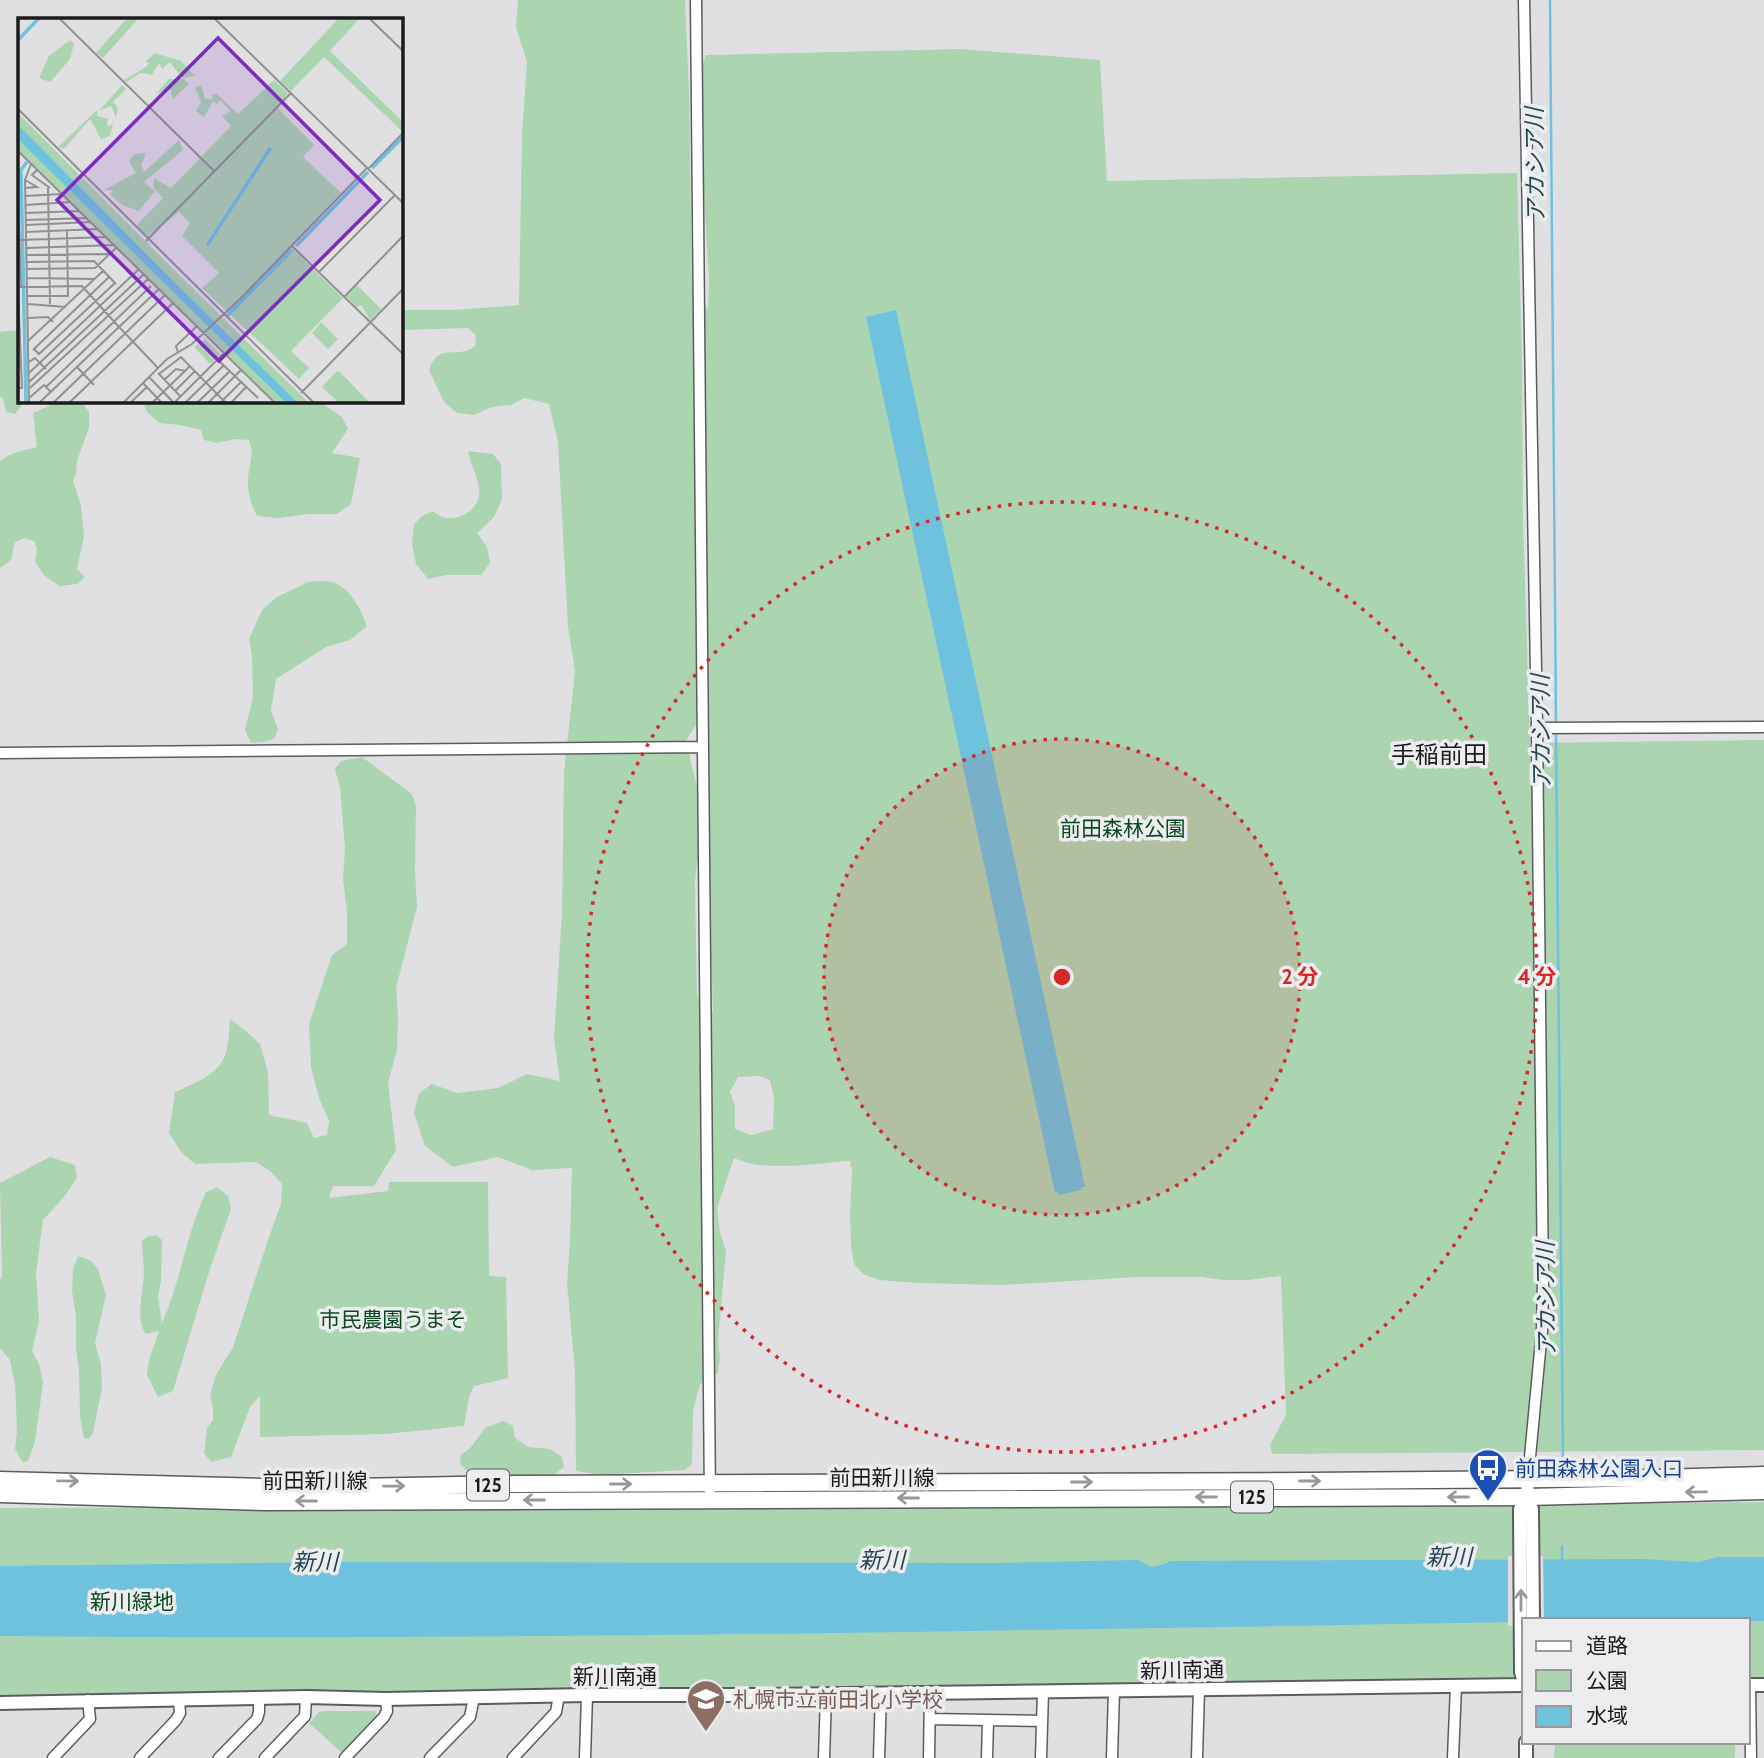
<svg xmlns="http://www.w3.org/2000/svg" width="1764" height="1758" viewBox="0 0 1764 1758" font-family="Cabin,'Noto Sans JP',sans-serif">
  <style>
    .green { fill: #abd5b1; fill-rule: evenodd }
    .water { fill: #6ec2de }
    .pier { fill: #e0e0e3 }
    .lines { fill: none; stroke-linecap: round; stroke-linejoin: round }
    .stream { stroke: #6ec2de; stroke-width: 2.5 }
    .minor-casing { stroke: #5c5c5f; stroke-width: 13 }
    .tertiary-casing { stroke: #5c5c5f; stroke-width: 16 }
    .primary-casing { stroke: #5c5c5f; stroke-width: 19 }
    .minor { stroke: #fff; stroke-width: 10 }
    .tertiary { stroke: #fff; stroke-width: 12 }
    .primary { stroke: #fff; stroke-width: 16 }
    .oneway { stroke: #989899 }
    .ring { fill: none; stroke: #d62828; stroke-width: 3.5; stroke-dasharray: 3.5 7 }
    .labels { text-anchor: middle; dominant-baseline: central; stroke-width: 7; stroke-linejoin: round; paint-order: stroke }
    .shield { fill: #ededf0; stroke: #5a5a5c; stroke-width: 2 }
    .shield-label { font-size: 19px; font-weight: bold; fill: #1b1b1c }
    .park-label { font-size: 21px; fill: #074a1e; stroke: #ededf0 }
    .transit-label { font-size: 21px; fill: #164399; stroke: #ededf0; text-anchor: start }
    .street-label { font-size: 21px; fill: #1b1b1c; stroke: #ededf0 }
    .education-label { font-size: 21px; fill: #785e54; stroke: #ededf0; text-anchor: start }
    .water-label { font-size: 23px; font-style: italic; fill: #214754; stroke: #ededf0 }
    .quarter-label { font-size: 24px; fill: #1b1b1c; stroke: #ededf0 }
    .inset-river { fill: none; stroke: #6ec2de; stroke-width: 3.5 }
    .inset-road { fill: none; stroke: #919193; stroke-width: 2 }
    .view { fill: #7b2cbf; fill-opacity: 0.15; stroke: #7b2cbf; stroke-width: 3.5 }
    .inset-edge { fill: none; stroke: #1b1b1c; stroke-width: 3.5 }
    .centre { fill: #d62828; stroke: #ededf0; stroke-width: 3.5 }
    .ring-label { font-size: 21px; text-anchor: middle; font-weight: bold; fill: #d62828; stroke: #ededf0; stroke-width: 7; stroke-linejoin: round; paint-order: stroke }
  </style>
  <rect width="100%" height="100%" fill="#e0e0e3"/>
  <path class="green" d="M518 0H685L689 92 692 288 708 309 709 280 697 80 706 55 961 49 1100 60 1107 181 1517 173 1522 359 1523 519 1530 743 1764 740V1450L1272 1454 1270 1445 1286 1415 1281 1276 1248 1280H1224L1200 1277H1139L1001 1285 918 1283 879 1280 863 1274 854 1264 851 1246 850 1214 852 1171 850 1161C815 1163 765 1173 734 1158L717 1208 720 1232 726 1251 718 1341 720 1358 718 1373 700 1384 693 1411 692 1464 685 1470 600 1475 576 1471 575 1371 567 1283 570 1239 572 1168 532 1170 498 1157 453 1167 425 1146 414 1113 419 1093 432 1084 457 1093 498 1088 527 1074 560 1081 554 1039 562 913 564 773 575 671 568 627 558 442 549 404 524 398 511 405 492 407 474 415 457 413 444 402 429 370C440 340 456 361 475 346L476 336 469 328 401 330V310H454L519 305 522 135 527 62 516 27ZM699 707 705 783 698 790 691 763 687 739 697 723ZM697 862 708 875 713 1010 709 1019 697 995 695 883ZM759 1076 770 1080 774 1097 773 1129 751 1135 735 1129V1106L730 1092 738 1077Z
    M19 330V401H25L15 414 6 412 3 398 0 397V332Z
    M59 401H81L89 412V428L77 461 76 473 73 481 81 505 84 536 77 569 85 577 77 584 59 586 44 575 35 562 37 548 34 541 24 538 15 542 11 560 0 568V461C10 453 24 450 37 447L33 413Z
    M142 401H321L323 404 342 417 348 429 332 453 360 458 351 504 337 514H309L279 518 257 516C251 504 247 493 248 479 249 462 255 457 249 440L236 439 217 443 204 440 201 430 180 425 159 423 147 412Z
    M468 451 493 454 501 464 502 499 494 517 477 533 487 547 490 563 481 575H446L428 579 416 564 412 543 414 524 422 516 432 511C437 514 442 518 447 518 464 520 482 506 479 488 478 479 470 462 468 451Z
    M308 582C315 582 324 580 331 582 350 586 361 610 367 626L350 640 326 647 276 679 271 710 278 729 274 739 263 742 251 743 245 730 253 697 252 658 249 639 262 610 277 597Z
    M362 757 412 794 416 806 415 870 417 907 396 988 398 1017 397 1050 388 1083 396 1150 374 1186H333L329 1198 388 1191 389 1182H488L489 1276 506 1277 508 1378 474 1386 469 1397 464 1426 386 1434 260 1437V1396L250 1407 231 1457 211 1462 204 1453 207 1428 213 1420V1408L210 1395 216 1375 233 1347 268 1240 281 1204 282 1184 270 1171 256 1162 195 1164 181 1152 169 1133 175 1092C194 1083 220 1075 226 1052 229 1042 229 1030 230 1019L245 1030 260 1044 268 1072 269 1115 307 1123 314 1138 327 1135 329 1121 319 1098 311 1067 309 1024 332 955 347 944V913L343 879 345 848 340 788 335 769 341 761Z
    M50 1157 75 1165 77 1178 64 1197 43 1220 36 1273 39 1321 32 1351 39 1364 43 1383 35 1442 28 1461 23 1463 15 1449 17 1431 15 1385 10 1360 0 1348V1280L2 1276 0 1183Z
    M217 1187 228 1196 231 1209 209 1272 173 1391 158 1397 147 1375 149 1360 159 1331 146 1334C135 1320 143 1291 144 1274 144 1263 142 1252 142 1241L147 1237 156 1235 162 1240 161 1281 158 1297 162 1323C181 1281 186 1234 206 1192Z
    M78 1256 90 1260 98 1269 106 1295 95 1343 101 1365 102 1388 93 1433 89 1439 84 1438 80 1417 79 1371 76 1348V1317L72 1291 73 1269Z
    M504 1421 513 1426 515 1438 528 1447 550 1449 562 1457 564 1467 552 1476 469 1474 460 1463 461 1455 470 1448 486 1427Z
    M1764 1502V1680H1748V1620H1524V1680L746 1689 567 1688 378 1692 0 1696V1508C588 1507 1176 1509 1764 1502Z
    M324 1711H375L377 1716 342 1753 309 1723 319 1712Z
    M1555 1742H1735V1758H1554Z"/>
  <path class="water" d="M896 310 1085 1187H1081V1190L1059 1195 1058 1192 1055 1193 866 317Z
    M1718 1557H1764V1621L1524 1620V1622C1016 1630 508 1641 0 1636V1566L335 1562 997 1563 1138 1560 1152 1567 1165 1564 1170 1561 1643 1559 1699 1562Z"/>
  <path class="pier" d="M1508 1556H1543L1544 1620H1524V1626H1508Z"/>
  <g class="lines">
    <path class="stream" d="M1550 0 1556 725
      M1556 731 1563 1464
      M1562 1560V1546"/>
    <defs>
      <path id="minor" d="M696 0 710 1499
        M1524 0 1537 728 1543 1284 1542 1330 1528 1478
        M1537 728 1764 727
        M0 753 703 747
        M1750 1685 1751 1758
        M930 1719 1042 1721
        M53 1758 90 1719 88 1700
        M140 1758 176 1720 180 1713 179 1700
        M219 1758 257 1719 259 1712V1698
        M265 1758 305 1716 306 1697
        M345 1758 384 1717 387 1711 386 1699
        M430 1758 470 1717 474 1697
        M513 1758 556 1712 559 1695
        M585 1758 587 1695
        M824 1758 826 1694
        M879 1758 881 1693
        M929 1758 930 1693
        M987 1758 988 1720
        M1041 1758 1043 1691
        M1112 1758 1114 1690
        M1197 1758 1199 1689
        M1453 1758 1456 1686"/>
      <path id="tertiary" d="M1527 1497 1532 1509 1533 1620
        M1524 1682 1521 1672 1520 1509 1527 1497 1528 1478
        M1748 1685H1764
        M0 1703 306 1697 386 1699 587 1695H766L1524 1685
        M1526 1742V1758"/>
      <path id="primary" d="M0 1480 300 1488 515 1484 1308 1481 1659 1478 1764 1475
        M0 1494 266 1502 1527 1497 1764 1491"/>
    </defs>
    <use href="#minor" class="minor-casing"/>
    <use href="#tertiary" class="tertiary-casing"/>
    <use href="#primary" class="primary-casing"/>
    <use href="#minor" class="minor"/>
    <use href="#tertiary" class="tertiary"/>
    <use href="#primary" class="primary"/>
  </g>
  <defs><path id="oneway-shaft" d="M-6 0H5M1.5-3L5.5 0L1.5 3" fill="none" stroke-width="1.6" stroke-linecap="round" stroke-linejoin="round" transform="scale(1.75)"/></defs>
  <g class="oneway">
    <use href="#oneway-shaft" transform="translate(68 1481) rotate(1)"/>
    <use href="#oneway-shaft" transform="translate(1310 1481)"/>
    <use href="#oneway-shaft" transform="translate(1082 1482)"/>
    <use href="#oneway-shaft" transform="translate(621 1484)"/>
    <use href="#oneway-shaft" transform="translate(394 1486) rotate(-1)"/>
    <use href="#oneway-shaft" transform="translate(1696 1492) rotate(179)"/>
    <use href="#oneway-shaft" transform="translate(1206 1497) rotate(180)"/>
    <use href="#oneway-shaft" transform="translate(1458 1497) rotate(-180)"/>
    <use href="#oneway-shaft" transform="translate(908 1498) rotate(180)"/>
    <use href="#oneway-shaft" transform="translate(534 1500) rotate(180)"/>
    <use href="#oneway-shaft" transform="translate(306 1501) rotate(180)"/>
    <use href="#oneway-shaft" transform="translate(1521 1600) rotate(-90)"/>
  </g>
  <circle cx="1062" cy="977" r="238" fill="#d62828" fill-opacity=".12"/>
  <g class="ring">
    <circle cx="1062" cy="977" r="238"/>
    <circle cx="1062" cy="977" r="475"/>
  </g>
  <defs>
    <symbol id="bus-pin" viewBox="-11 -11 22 30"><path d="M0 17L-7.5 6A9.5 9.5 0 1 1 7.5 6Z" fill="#1a4fb4" stroke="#ededf0"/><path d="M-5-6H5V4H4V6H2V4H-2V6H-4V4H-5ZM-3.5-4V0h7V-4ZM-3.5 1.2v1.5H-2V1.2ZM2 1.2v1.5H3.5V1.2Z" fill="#fff"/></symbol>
    <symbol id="school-pin" viewBox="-11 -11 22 30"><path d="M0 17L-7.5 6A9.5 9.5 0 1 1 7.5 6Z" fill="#8d6e63" stroke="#ededf0"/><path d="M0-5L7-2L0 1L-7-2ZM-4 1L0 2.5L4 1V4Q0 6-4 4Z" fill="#fff"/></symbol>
  </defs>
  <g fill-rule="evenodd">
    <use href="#bus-pin" x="1466" y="1446" width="44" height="60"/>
    <use href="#school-pin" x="684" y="1677" width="44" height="60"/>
  </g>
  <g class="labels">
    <g class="shield">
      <rect x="467" y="1469.5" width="42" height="31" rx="5"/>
      <rect x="1231" y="1481.5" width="42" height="31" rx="5"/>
    </g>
    <g class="shield-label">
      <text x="488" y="1485">125</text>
      <text x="1252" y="1497">125</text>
    </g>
    <g class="park-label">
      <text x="1123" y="828">前田森林公園</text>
      <text x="393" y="1319">市民農園うまそ</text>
      <text x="132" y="1601">新川緑地</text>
    </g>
    <g class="transit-label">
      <text x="1515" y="1468">前田森林公園入口</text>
    </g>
    <g class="street-label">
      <text x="882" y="1477">前田新川線</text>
      <text x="315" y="1480">前田新川線</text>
      <text transform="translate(1182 1670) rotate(-1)">新川南通</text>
      <text x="615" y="1676">新川南通</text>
    </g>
    <g class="education-label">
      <text x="733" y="1699">札幌市立前田北小学校</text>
    </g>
    <g class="water-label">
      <text transform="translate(1535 165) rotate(-91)">アカシア川</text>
      <text transform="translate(1541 732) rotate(-91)">アカシア川</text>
      <text transform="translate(1546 1299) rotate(-91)">アカシア川</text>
      <text x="1449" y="1557">新川</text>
      <text x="882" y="1560">新川</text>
      <text x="315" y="1562">新川</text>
    </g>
    <g class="quarter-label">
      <text x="1439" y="754">手稲前田</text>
    </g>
  </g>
  <g transform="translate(18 18)">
    <rect width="385" height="385" fill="#e0e0e3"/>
    <path d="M109 0H121L85 40 78 35ZM321 0H342L312 33 385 104V114L306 39 273 73 262 63ZM52 22 56 26 52 41 32 64 21 60 31 38ZM137 35 163 43 177 58 164 60 152 44 144 51 141 45 134 57 122 55 109 64 106 62 128 49 131 45 127 44ZM151 61H166L171 66 155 81 152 71 138 76ZM256 62 270 75 260 90 296 127 285 139 323 175 273 229 325 280 273 333 291 350 281 361 184 270 201 255 164 218 172 205 161 194 130 218 118 208 145 180 135 169 136 160 153 170 213 108 204 98 213 93 202 82 199 86 195 83 186 99 178 93 183 84 177 70 183 67 187 80 195 82 193 76H199L220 96ZM104 67 108 71 95 84 100 90 98 99 93 88 81 93ZM79 92V98L90 101 89 109 95 106 92 118 83 121 72 101 46 131 40 129ZM0 95 132 228 291 385H258L0 132ZM161 122 165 132 126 164 137 173 121 193 104 187 92 176 95 172H86L118 155 111 143 116 136 128 135 123 147 126 154ZM339 267 363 291 352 302 343 287 339 289 328 278ZM303 304 320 321 310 331 294 315ZM187 321 202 336 192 346 176 329ZM319 353 322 354 352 385H321L304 369Z" fill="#abd5b1"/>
    <path d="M0 107 162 270 280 385H268L0 121ZM251 129 254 131 190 229 188 226Z" fill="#6ec2de"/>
    <path class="inset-river" d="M0 22 21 0M354 150 385 119M278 228 350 154M209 298 274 232M8 384 3 152 9 144"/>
    <path class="inset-road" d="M41 0 196 153M196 0 385 185M351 0 385 33M0 91 296 385M0 133 257 385M350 151 385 115M19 152 14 157 32 170M7 162 19 169 7 170M30 170 32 286M0 176 3 269M7 178 44 176M7 187 53 184M8 195 61 193M8 202 68 200M8 207 73 204M8 214 80 211M1 222 88 219M128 223 273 75M274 228 385 336M8 230 96 227M8 237 91 236M9 244 76 243 98 266M9 251 77 250 99 229M301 254 377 177M9 260 76 261M0 269 64 268 101 309M9 278H50L49 213M326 279 385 218M10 286 48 289M10 300 30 299 35 304M101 309 140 350M10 323 85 253M16 331 21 336 97 265M15 332 91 259M160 334 158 328 179 308M200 342 240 380M11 344 17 340 28 351M59 349 76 367M11 355 121 251M140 355 163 379M141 356 163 339 208 385M131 359 156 385M146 362 158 351 167 353M11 364 126 256M125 365 144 385M28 369 133 268M0 370H4L0 269M12 370 130 261M157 373 177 353M283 375 385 271M11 380 26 367 33 374M168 384 206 347M11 385 7 162 13 146M21 385 141 271M35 385 147 277M51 385 155 285M105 385 149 341 174 326 224 279 349 150M112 385 129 369M134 385 172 348M156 385 206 335M179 385 212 353M190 385 223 352M202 385 223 364M213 385 228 369"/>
    <path class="view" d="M200 20 362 182 201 343 39 182Z"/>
    <rect width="385" height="385" class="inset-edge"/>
  </g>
  <circle cx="1062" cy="977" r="10" class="centre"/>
  <g class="ring-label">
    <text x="1300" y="984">2 分</text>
    <text x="1537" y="984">4 分</text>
  </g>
  <rect x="1522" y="1618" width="228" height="126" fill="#ededf0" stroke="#99999b" stroke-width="2"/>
  <rect x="1536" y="1641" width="35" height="10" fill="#ffffff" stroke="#99999b" stroke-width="2"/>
  <text x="1586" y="1653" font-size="21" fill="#1b1b1c">道路</text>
  <rect x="1536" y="1670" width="35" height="21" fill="#abd5b1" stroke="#99999b" stroke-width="2"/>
  <text x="1586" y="1688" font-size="21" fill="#1b1b1c">公園</text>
  <rect x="1536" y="1706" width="35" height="21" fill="#6ec2de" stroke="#99999b" stroke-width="2"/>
  <text x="1586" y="1723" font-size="21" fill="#1b1b1c">水域</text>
</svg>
